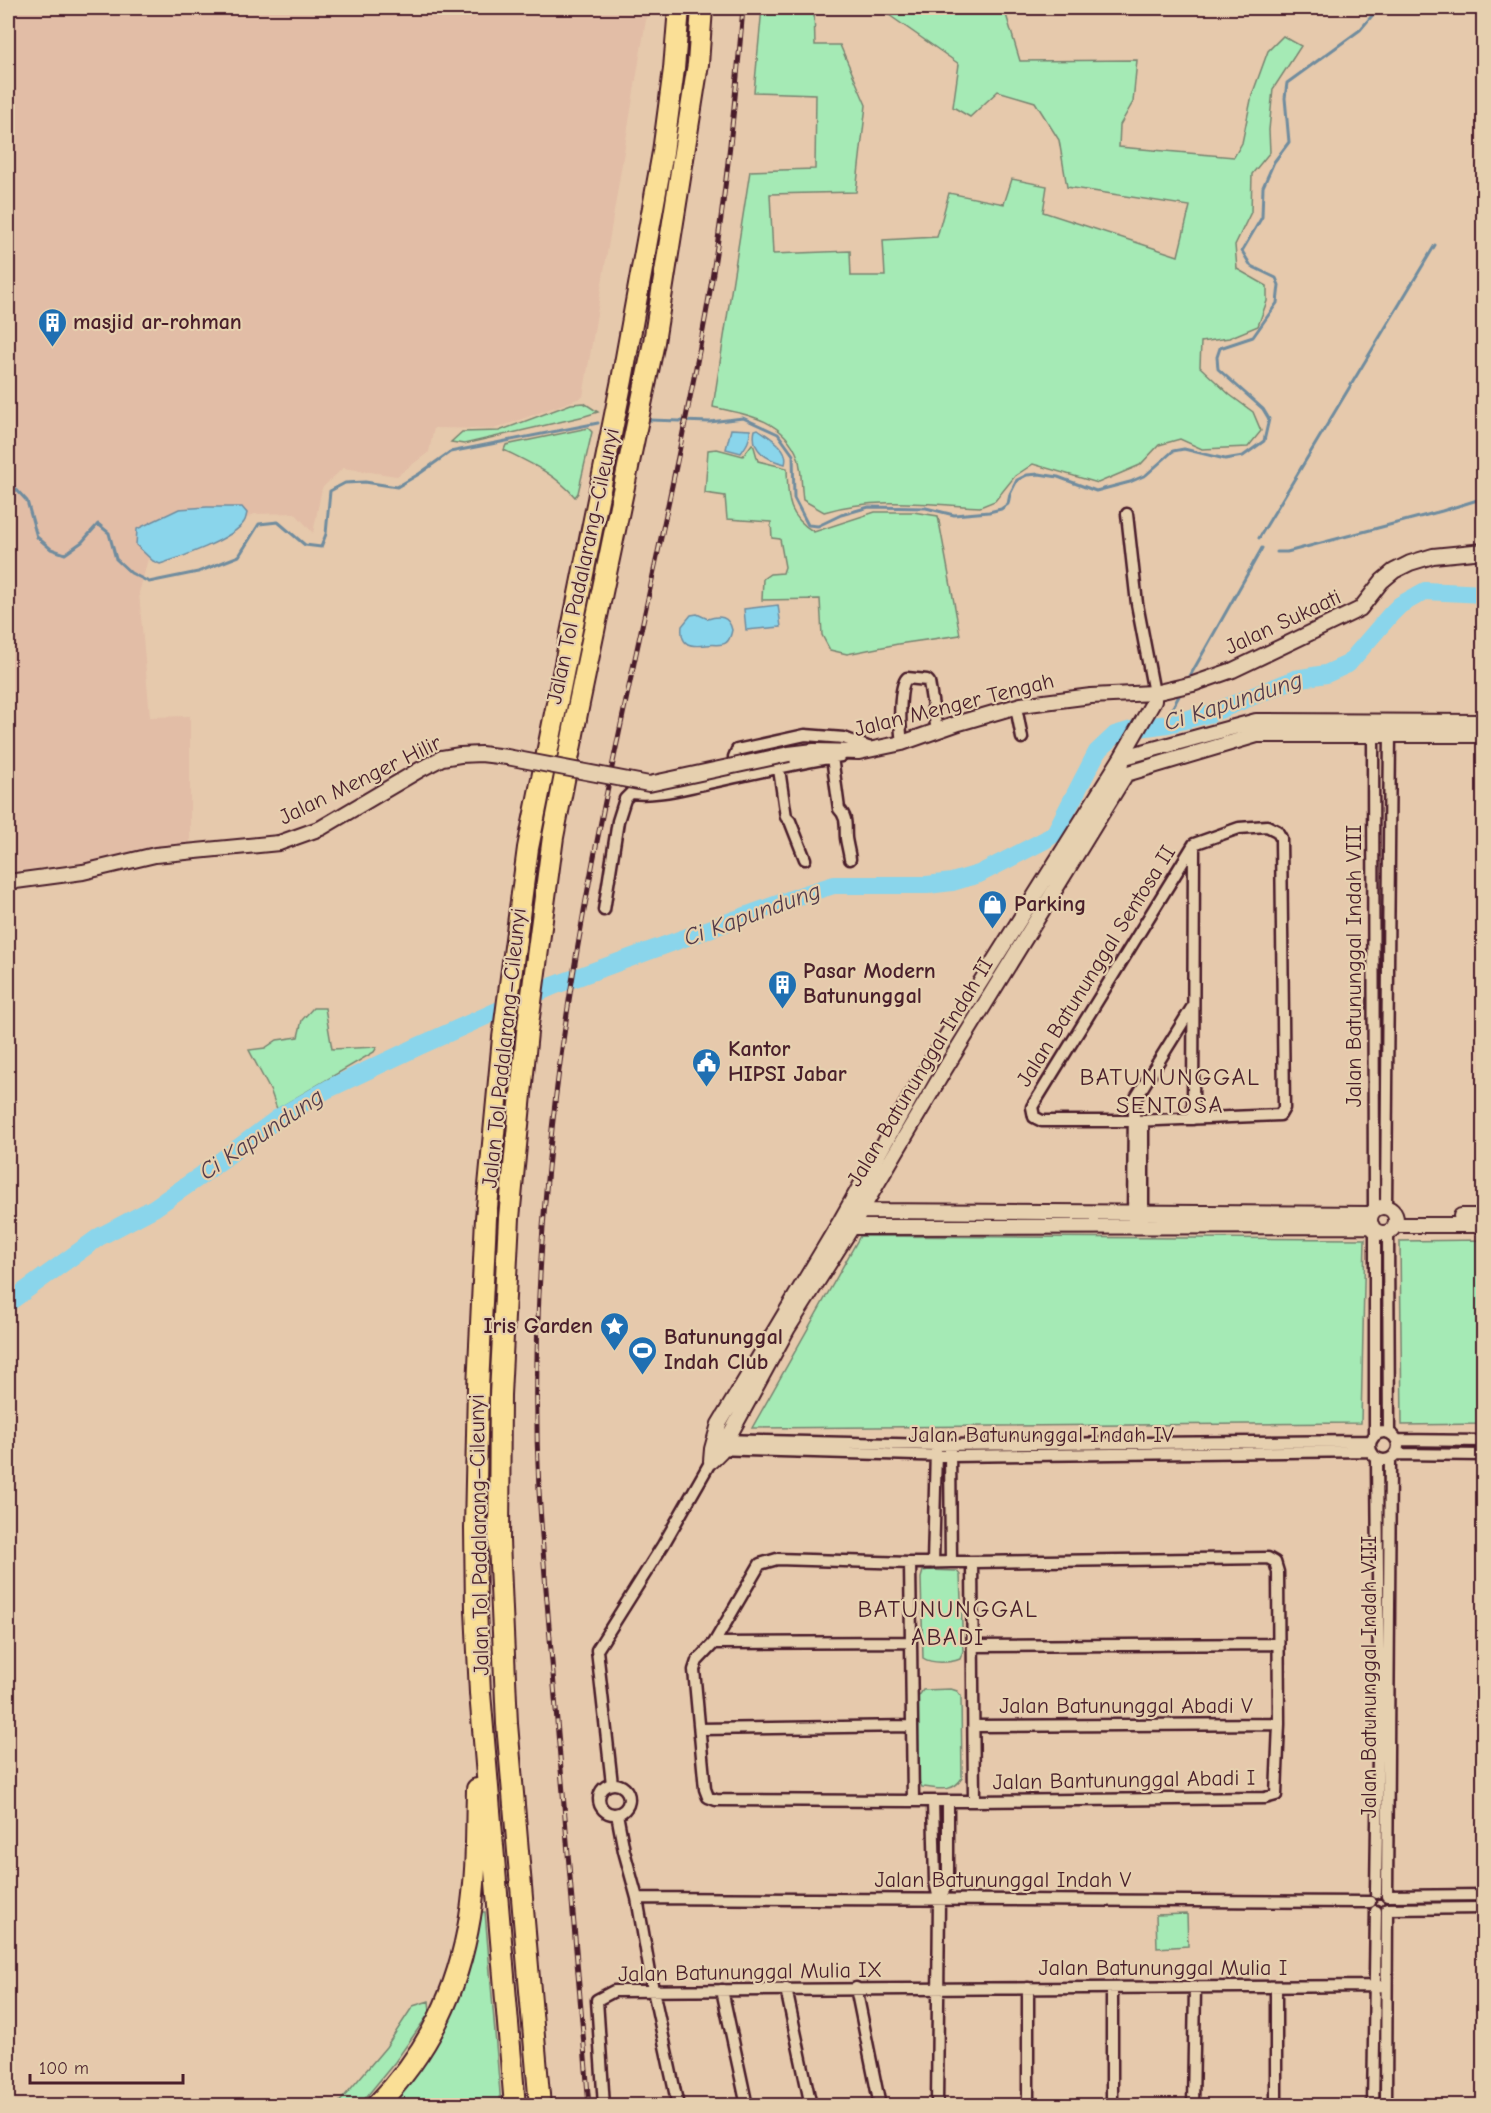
<svg xmlns="http://www.w3.org/2000/svg" width="1491" height="2113" viewBox="0 0 1491 2113" font-family="'Comic Neue',sans-serif">
  <style>
    .built { fill: #e2bda6 }
    .green { fill: #a5eab5; stroke: #788470; stroke-width: 1.5 }
    .water { fill: #8ad5eb; stroke: #708c9e; stroke-width: 1.5 }
    .lines { fill: none; stroke-linecap: round; stroke-linejoin: round }
    .stream { stroke: #708c9e; stroke-width: 3 }
    .river { stroke: #8ad5eb; stroke-width: 18 }
    .minor-casing { stroke: #4a1f2b; stroke-width: 15 }
    .tertiary-casing { stroke: #4a1f2b; stroke-width: 18 }
    .motorway-casing { stroke: #4a1f2b; stroke-width: 24 }
    .minor { stroke: #e6d0af; stroke-width: 10 }
    .tertiary { stroke: #e6d0af; stroke-width: 14 }
    .motorway { stroke: #fadf96; stroke-width: 20 }
    .rail-casing { stroke: #4a1f2b; stroke-width: 5 }
    .rail { stroke: #e6d0af; stroke-width: 3; stroke-dasharray: 9; stroke-linecap: butt }
    .tertiary-bridge-casing { stroke: #4a1f2b; stroke-width: 18; stroke-linecap: butt }
    .tertiary-bridge { stroke: #e6d0af; stroke-width: 14 }
    .labels { text-anchor: middle; dominant-baseline: central; stroke-width: 4.5; stroke-linejoin: round; paint-order: stroke }
    .poi-label { font-size: 22px; font-weight: bold; fill: #4a1f2b; stroke: #e6d0af; text-anchor: start }
    .street-label { font-size: 22px; fill: #4a1f2b; stroke: #e6d0af }
    .water-label { font-size: 24px; font-style: italic; fill: #543a48; stroke: #e6d0af }
    .neighbourhood-label { font-size: 24px; letter-spacing: 1.5px; fill: #4a1f2b; stroke: #e6d0af }
  </style>
  <rect width="100%" height="100%" fill="#e6c9ac"/>
  <filter id="ink" filterUnits="userSpaceOnUse"><feTurbulence type="fractalNoise" baseFrequency=".0167" numOctaves="2"/><feDisplacementMap in="SourceGraphic" scale="12" xChannelSelector="R" yChannelSelector="G"/><feConvolveMatrix kernelMatrix="1 2 1 2 8 2 1 2 1" color-interpolation-filters="sRGB"/></filter>
  <g filter="url(#ink)">
    <path class="built" d="M8 8H648L583 397 494 429 434 428 429 452 397 476 343 468 322 488 313 533 295 513 254 514 205 542 148 559 139 593 150 717 190 716V849L8 872Z"/>
    <path class="green" d="M762 8H814L815 45H840L866 105 856 192 770 194 773 254 850 251 851 276H885L883 240 937 237 949 193 1004 204 1012 179 1047 186 1043 212 1178 256 1190 206 1067 187 1059 140 1035 102 998 91 970 117 953 107 959 64 879 8H998L1005 11 1020 61 1137 60 1133 102 1120 125 1119 147 1234 157 1242 143 1252 95 1268 51 1283 36 1301 46 1273 89 1269 130 1270 152 1252 174 1251 212 1235 245 1237 269 1267 286V301L1258 326 1229 338 1201 342 1200 367 1230 395 1253 412 1261 431 1248 447 1202 449 1180 439 1159 445 1140 465 1098 483 1033 464 1015 476 995 501 980 507C927 504 874 497 824 512L803 500C801 487 802 470 798 457 784 420 747 414 713 407L750 171 815 169 816 94 754 92Z
      M584 403 598 412 585 416 464 444 451 442 462 432 499 431 571 404Z
      M588 428 592 432 578 493 575 497C555 474 532 464 504 450L506 445Z
      M752 444 754 447 758 461 787 468C788 497 786 515 814 532L875 512H913L938 516 960 635 898 644 847 654 830 650 822 635 820 599 762 600 763 579 770 574 783 573 785 567 780 539 772 538 771 522 727 519 725 496 705 493 708 450 717 449 743 456Z
      M313 1008H325L332 1049 377 1047 374 1052 277 1109 271 1092 249 1050 265 1048 277 1040 298 1037 302 1020Z
      M860 1236 1365 1239 1361 1423 752 1428Z
      M1483 1240V1424L1402 1425 1400 1241Z
      M929 1570 957 1571 960 1575 963 1651 960 1659C950 1663 932 1664 923 1658L921 1578 923 1571Z
      M951 1689 957 1691 961 1696 962 1778C952 1794 938 1788 922 1787L917 1777 918 1697 923 1690Z
      M482 1912H485L501 2105 384 2106 465 1977 478 1932Z
      M1187 1914 1188 1946 1157 1948 1156 1915Z
      M429 2001 430 2012 395 2062 363 2101 359 2105H337L386 2047 413 2006Z"/>
    <path class="water" d="M731 429 750 430C751 439 746 446 741 453L726 449Z
      M758 429C769 437 790 448 785 464 768 460 750 451 755 430Z
      M207 507H242L247 513C246 516 246 520 244 522 233 539 180 558 160 564L153 561 136 545 137 529 179 509Z
      M778 605 781 627 746 630 744 609Z
      M697 614 708 619C719 615 729 616 732 630 728 650 720 643 706 645 690 647 680 646 682 626L691 615Z"/>
    <g class="lines">
      <path class="stream" d="M650 420 710 422 743 418 778 434 793 455 794 498 808 525 818 526 841 515 869 507 926 508 954 515 989 512 1001 509 1008 504 1010 494 1017 480 1027 475 1039 474 1058 477 1096 491 1130 482 1146 475 1173 451 1184 449 1225 459 1243 456 1264 441 1269 419 1263 409 1218 369 1217 357 1220 348 1253 337 1277 303 1279 285 1276 278 1251 266 1242 251 1262 217 1263 187 1274 162 1289 142 1285 98 1287 83 1360 30 1376 11 1387 8
        M8 488 14 487 27 501 37 537 51 549 65 554 82 542 98 524 109 533 116 559 131 573 149 582 198 572 239 556 259 524 278 522 305 545 321 547 326 534 330 491 345 483 365 482 397 487 419 474 450 452 598 423
        M1259 538 1435 245
        M1277 552H1287L1442 511 1484 498
        M1190 676 1262 548
        M1163 725 1179 696"/>
      <path class="river" d="M8 1303 99 1237 154 1208 199 1177 281 1116 328 1089 419 1046 553 986 808 893 834 885H927L952 882 979 874 1045 840 1055 833 1097 752 1115 735 1139 728 1168 724 1212 713 1295 679 1326 674 1348 664 1391 614 1400 605 1425 591 1484 594"/>
      <defs>
        <path id="minor" d="M1127 514 1137 604 1154 693
          M1016 707 1022 738
          M1373 727 1374 1210
          M902 743C900 730 898 687 907 678L927 680 929 682 937 731
          M832 757 839 809C848 818 845 826 846 838 847 845 849 852 850 859
          M779 769 786 817 790 821 805 859
          M734 773V757L737 750 805 735 844 738 873 749
          M1267 826 1277 831 1281 838 1284 1108 1280 1115 1133 1121H1042L1034 1117 1032 1107 1194 844 1239 828Z
          M604 910 618 821 625 799 631 793C656 796 680 789 704 784 750 774 795 763 841 756
          M1193 1119 1194 844
          M1143 1121V1220
          M1386 1207 1390 730
          M1133 1220 1134 1101 1193 1006
          M1375 1230V1435
          M1388 1232 1389 1433
          M1370 1446a14 14 0 1 1 28 0a14 14 0 1 1-28 0Z
          M721 1440 936 1445 1371 1441
          M1397 1440 1484 1441
          M714 1449 950 1456 1371 1451
          M950 1451 951 1562
          M1396 1454 1484 1455
          M1390 1459 1387 1896 1484 1895
          M951 1562H972L974 1801H913L910 1563Z
          M972 1562 1268 1558 1275 1562 1278 1572 1279 1724 1276 1795 1265 1798 974 1801
          M910 1563 777 1559 760 1564 714 1643 697 1661 694 1670 705 1789 708 1797 716 1800 913 1801
          M933 1563 936 1451
          M714 1643 911 1642
          M973 1646 1278 1644
          M974 1726 1279 1724
          M700 1729 912 1726
          M612 1784 597 1650 663 1545 711 1461
          M599 1799a15 15 0 1 1 30 0a15 15 0 1 1-30 0Z
          M933 1801 935 1882 939 1899 937 2106
          M617 1814 624 1851 637 1898 653 1990 678 2106
          M1376 1893 1379 1686 1377 1459
          M637 1898 1370 1902
          M939 1899 948 1883V1801
          M856 1988 880 2106
          M786 1989 811 2106
          M722 1990 747 2106
          M604 2106 597 2000 614 1991 1386 1986
          M1028 2106V1988
          M1112 2106V1988
          M1193 2106 1195 1988
          M1276 2106V1987
          M1373 2106 1376 1911
          M1386 2106 1387 1909 1484 1908"/>
        <path id="tertiary" d="M789 754 814 751 859 752 902 743 959 723 1021 705 1091 696 1154 693 1193 684 1233 670 1360 609 1382 581 1394 571 1410 563 1433 556 1484 551
          M1122 763 1121 758 1154 701V693
          M8 882 83 872 155 855 279 843
          M1370 1220a13 13 0 1 1 26 0a13 13 0 1 1-26 0Z
          M846 1211H861L852 1227 841 1220 931 1061 1121 758 1256 721 1484 722
          M861 1211 945 1069 1126 774 1257 735H1484
          M861 1211 1371 1214
          M1461 1216H1484
          M841 1220 719 1424 712 1449 711 1461 721 1451 788 1328 852 1227 1372 1226
          M1395 1225H1484"/>
        <path id="motorway" d="M376 2106C429 2052 458 1991 470 1917 477 1875 476 1831 477 1789
          M515 2106 480 1693 476 1610 475 1529 478 1387 486 1218 503 1038 528 848 622 380 663 152 674 69 679 8
          M540 2106 507 1724 499 1541 500 1395 509 1218 527 1032 553 837 578 708 654 342 698 64 702 8"/>
      </defs>
      <use href="#minor" class="minor-casing"/>
      <use href="#tertiary" class="tertiary-casing"/>
      <use href="#motorway" class="motorway-casing"/>
      <use href="#minor" class="minor"/>
      <use href="#tertiary" class="tertiary"/>
      <use href="#motorway" class="motorway"/>
      <defs>
        <path id="rail" d="M589 2106C579 1985 569 1865 559 1745 552 1660 544 1575 539 1490 533 1371 539 1248 552 1129 582 850 659 579 708 303 725 205 735 107 743 8"/>
      </defs>
      <use href="#rail" class="rail-casing"/>
      <use href="#rail" class="rail"/>
      <defs>
        <path id="tertiary-bridge" d="M279 843 321 828 421 769 442 758 460 755 481 754 507 757 649 784 789 754"/>
      </defs>
      <use href="#tertiary-bridge" class="tertiary-bridge-casing"/>
      <use href="#tertiary-bridge" class="tertiary-bridge"/>
    </g>
  </g>
  <defs>
    <symbol id="building-pin" viewBox="-11 -11 22 30"><path d="M0 17L-7.5 6A9.5 9.5 0 1 1 7.5 6Z" fill="#1f6fb2" stroke="#e6d0af"/><path d="M-4-6H4V6H1V3H-1V6H-4ZM-2.5-4.3h1.7v1.8h-1.7ZM.8-4.3h1.7v1.8H.8ZM-2.5-1h1.7V.8h-1.7ZM.8-1h1.7V.8H.8Z" fill="#fff"/></symbol>
    <symbol id="shop-pin" viewBox="-11 -11 22 30"><path d="M0 17L-7.5 6A9.5 9.5 0 1 1 7.5 6Z" fill="#1f6fb2" stroke="#e6d0af"/><path d="M-5-2.5h2.3a2.7 3.5 0 0 1 5.4 0H5L5.5 6h-11ZM-1.5-2.5h3a1.5 2.3 0 0 0-3 0Z" fill="#fff"/></symbol>
    <symbol id="civic-pin" viewBox="-11 -11 22 30"><path d="M0 17L-7.5 6A9.5 9.5 0 1 1 7.5 6Z" fill="#1f6fb2" stroke="#e6d0af"/><path d="M-.6-6.5H3V-4.5H.6V-3L4-1V1h2V6H-6V1h2V-1L-.6-3ZM-1.2 2.5V6h2.4V2.5Z" fill="#fff"/></symbol>
    <symbol id="sight-pin" viewBox="-11 -11 22 30"><path d="M0 17L-7.5 6A9.5 9.5 0 1 1 7.5 6Z" fill="#1f6fb2" stroke="#e6d0af"/><path d="M0-6L1.8-2.2L6-1.7L2.9 1.2L3.7 5.4L0 3.3L-3.7 5.4L-2.9 1.2L-6-1.7L-1.8-2.2Z" fill="#fff"/></symbol>
    <symbol id="stadium-pin" viewBox="-11 -11 22 30"><path d="M0 17L-7.5 6A9.5 9.5 0 1 1 7.5 6Z" fill="#1f6fb2" stroke="#e6d0af"/><path d="M0-5a6.5 5 0 1 0 0 10a6.5 5 0 1 0 0-10ZM-3.5-1.8h7v3.6h-7Z" fill="#fff"/></symbol>
  </defs>
  <g fill-rule="evenodd">
    <use href="#building-pin" x="36" y="306" width="33" height="45"/>
    <use href="#shop-pin" x="976" y="888" width="33" height="45"/>
    <use href="#building-pin" x="766" y="968" width="33" height="45"/>
    <use href="#civic-pin" x="690" y="1046" width="33" height="45"/>
    <use href="#sight-pin" x="598" y="1310" width="33" height="45"/>
    <use href="#stadium-pin" x="626" y="1334" width="33" height="45"/>
  </g>
  <g class="labels">
    <g class="poi-label">
      <text x="73" y="322">masjid ar-rohman</text>
      <text x="1014" y="904">Parking</text>
      <text x="803" y="971">Pasar Modern<tspan x="803" dy="25">Batununggal</tspan></text>
      <text x="728" y="1049">Kantor<tspan x="728" dy="25">HIPSI Jabar</tspan></text>
      <text x="593" y="1326" text-anchor="end">Iris Garden</text>
      <text x="664" y="1337">Batununggal<tspan x="664" dy="25">Indah Club</tspan></text>
    </g>
    <g class="street-label">
      <text transform="translate(583 566) rotate(-78)">Jalan Tol Padalarang–Cileunyi</text>
      <text transform="translate(1283 622) rotate(-25)">Jalan Sukaati</text>
      <text transform="translate(954 705) rotate(-14)">Jalan Menger Tengah</text>
      <text transform="translate(360 780) rotate(-26)">Jalan Menger Hilir</text>
      <text transform="translate(1096 966) rotate(-58)">Jalan Batununggal Sentosa II</text>
      <text transform="translate(1354 966) rotate(-90)">Jalan Batununggal Indah VIII</text>
      <text transform="translate(504 1048) rotate(-84)">Jalan Tol Padalarang–Cileunyi</text>
      <text transform="translate(920 1072) rotate(-59)">Jalan Batununggal Indah II</text>
      <text x="1041" y="1435">Jalan Batununggal Indah IV</text>
      <text transform="translate(479 1535) rotate(-91)">Jalan Tol Padalarang–Cileunyi</text>
      <text transform="translate(1369 1677) rotate(-90)">Jalan Batununggal Indah VIII</text>
      <text x="1126" y="1706">Jalan Batununggal Abadi V</text>
      <text transform="translate(1124 1780) rotate(-1)">Jalan Bantununggal Abadi I</text>
      <text x="1003" y="1880">Jalan Batununggal Indah V</text>
      <text x="1163" y="1968">Jalan Batununggal Mulia I</text>
      <text transform="translate(750 1972) rotate(-1)">Jalan Batununggal Mulia IX</text>
    </g>
    <g class="water-label">
      <text transform="translate(1233 701) rotate(-18)">Ci Kapundung</text>
      <text transform="translate(752 914) rotate(-20)">Ci Kapundung</text>
      <text transform="translate(261 1134) rotate(-34)">Ci Kapundung</text>
    </g>
    <g class="neighbourhood-label">
      <text x="1170" y="1077">BATUNUNGGAL<tspan x="1170" dy="28">SENTOSA</tspan></text>
      <text x="948" y="1609">BATUNUNGGAL<tspan x="948" dy="28">ABADI</tspan></text>
    </g>
  </g>
  <rect width="1491" height="2113" fill="none" stroke="#e6d0af" stroke-width="30"/>
  <rect x="15" y="15" width="1461" height="2083" fill="none" stroke="#4a1f2b" stroke-width="2" filter="url(#ink)"/>
  <path d="M30 2074v9h153v-9" fill="none" stroke="#4a1f2b" stroke-width="3"/>
  <text x="39" y="2074" font-size="18" fill="#4a1f2b" stroke="#e6d0af" stroke-width="4.5" paint-order="stroke">100 m</text>
</svg>
